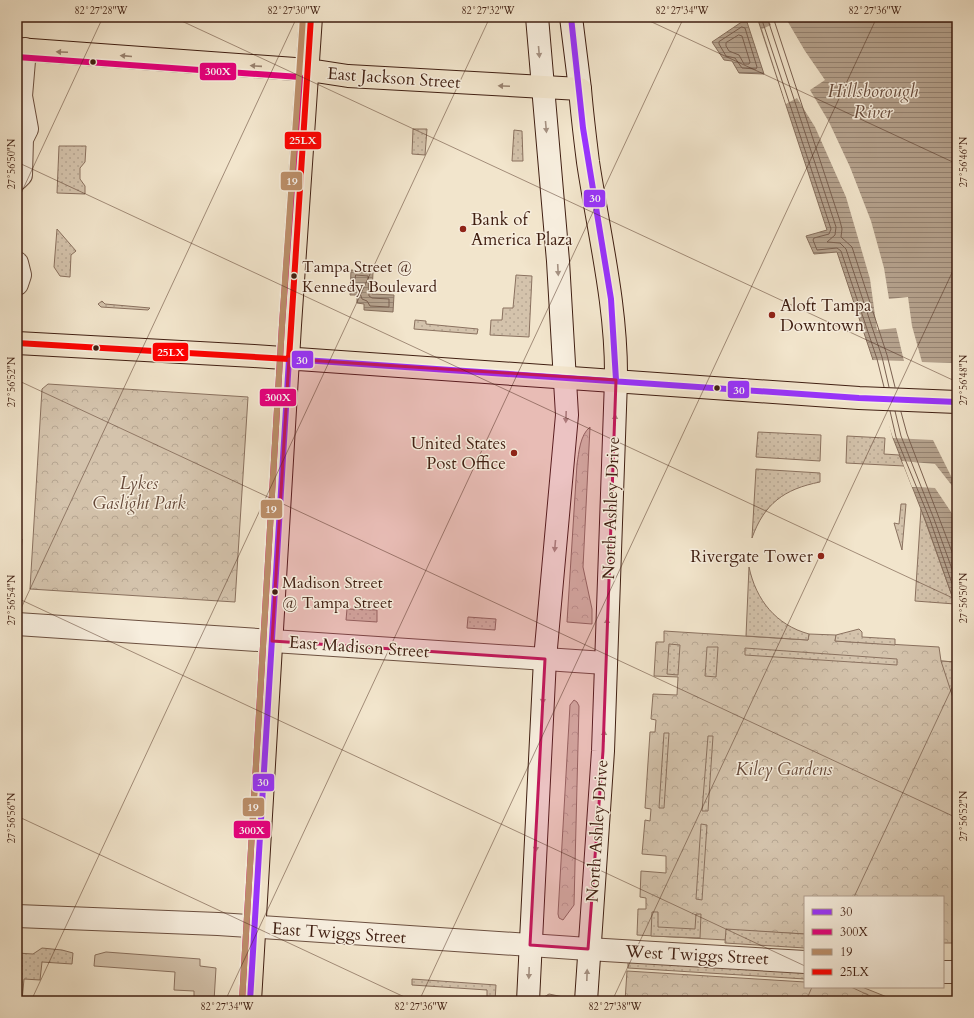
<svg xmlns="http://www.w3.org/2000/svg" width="974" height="1018" viewBox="0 0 974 1018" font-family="Cardo,serif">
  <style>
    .grass { fill: #d4c3ac; stroke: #8a715f }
    .park { fill: url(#park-crowns); stroke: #8a715f }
    .garden { fill: url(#garden-dots); stroke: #8a715f }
    .water { fill: url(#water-rules); stroke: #866e5c }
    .pier { fill: #f2e5cc }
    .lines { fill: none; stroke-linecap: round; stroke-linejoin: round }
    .shore { stroke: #7a6050; stroke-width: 1 }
    .minor-casing { stroke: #6c5040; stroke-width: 24 }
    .tertiary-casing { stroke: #6c5040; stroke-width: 24 }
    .secondary-casing { stroke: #401f12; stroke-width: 24 }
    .primary-casing { stroke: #401f12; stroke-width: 24 }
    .minor { stroke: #f7eede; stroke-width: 22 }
    .tertiary { stroke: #f7eede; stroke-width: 22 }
    .secondary { stroke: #f7eede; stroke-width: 22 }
    .primary { stroke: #f2e5cc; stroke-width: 22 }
    .bus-1-casing { stroke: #f7eede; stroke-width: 9 }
    .bus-2-casing { stroke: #f7eede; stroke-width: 9 }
    .bus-3-casing { stroke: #f7eede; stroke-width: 9 }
    .bus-4-casing { stroke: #f7eede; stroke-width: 9 }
    .bus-1 { stroke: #93f; stroke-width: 6 }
    .bus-2 { stroke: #e5007d; stroke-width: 6 }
    .bus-3 { stroke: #bc8f6a; stroke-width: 6 }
    .bus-4 { stroke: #f00; stroke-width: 6 }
    .oneway { fill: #99826f }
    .oneway2 { fill: #a59182 }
    .marked { fill: #c2185b; fill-opacity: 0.2; stroke: #c2185b; stroke-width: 3; stroke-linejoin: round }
    .ticks { fill: none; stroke: #401f12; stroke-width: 1; stroke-opacity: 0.45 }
    .bus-dot { fill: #401f12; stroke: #f7eede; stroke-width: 1.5 }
    .poi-dot { fill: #8f2418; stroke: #f7eede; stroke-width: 1.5 }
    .labels { text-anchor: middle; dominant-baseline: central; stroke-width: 3; stroke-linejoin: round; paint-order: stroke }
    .bus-label { font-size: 16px; fill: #401f12; stroke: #f7eede; text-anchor: start }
    .street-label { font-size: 17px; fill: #401f12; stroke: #f7eede }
    .poi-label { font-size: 17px; fill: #401f12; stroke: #f7eede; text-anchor: start }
    .park-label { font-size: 17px; font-style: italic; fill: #654838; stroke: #f7eede }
    .water-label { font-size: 18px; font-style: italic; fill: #694d3d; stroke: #f7eede }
    .line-badge { stroke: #f7eede; stroke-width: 1.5 }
    .badge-label { font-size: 11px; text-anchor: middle; font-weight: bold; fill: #fff }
    .neatline { fill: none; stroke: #401f12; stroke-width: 1.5 }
    .ticks-label { font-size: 10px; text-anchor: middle; fill: #401f12 }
  </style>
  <defs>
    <pattern id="park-crowns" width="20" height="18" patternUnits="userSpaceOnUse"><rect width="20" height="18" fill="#d4c3ac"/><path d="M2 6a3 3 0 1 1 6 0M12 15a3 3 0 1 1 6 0" fill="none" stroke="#b7a793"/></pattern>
    <pattern id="garden-dots" width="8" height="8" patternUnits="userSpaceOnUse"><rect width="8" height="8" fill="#d4c3ac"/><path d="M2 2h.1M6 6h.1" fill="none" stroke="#b7a793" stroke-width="1.8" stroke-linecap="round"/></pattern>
    <pattern id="water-rules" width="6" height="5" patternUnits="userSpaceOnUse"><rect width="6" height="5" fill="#b5a28d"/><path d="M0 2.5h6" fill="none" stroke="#958372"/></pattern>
  </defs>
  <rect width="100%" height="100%" fill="#f2e5cc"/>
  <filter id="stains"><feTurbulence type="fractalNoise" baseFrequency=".005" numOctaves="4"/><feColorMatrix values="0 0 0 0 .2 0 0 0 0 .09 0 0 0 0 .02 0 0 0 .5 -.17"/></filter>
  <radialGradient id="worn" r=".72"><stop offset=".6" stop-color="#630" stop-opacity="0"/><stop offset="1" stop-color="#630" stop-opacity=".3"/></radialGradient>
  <path class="grass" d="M106 952 200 959V966L216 968 214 1001H194V991L174 990 175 972 94 966 95 955Z"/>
  <path class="park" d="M48 384 248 397 235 602 30 589 42 389Z
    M590 427 583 567 592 609V624L567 622 577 464C579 452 580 435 590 427Z
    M664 631 808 640 809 634 836 635 835 641 939 647 941 661 955 662 957 668V943H943V897H805V934L727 930 726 940 637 935 638 909H646V898L640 897 641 871 666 873V856L642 854 645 820 650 821 651 809 645 808 650 732H655L656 720 651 719 653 694 677 695 678 677 654 676 656 642H664Z
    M574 700 577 702 579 706 574 905 563 920 559 918 558 914 570 705Z
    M627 971 805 982V987H862L897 1001H625Z
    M549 994 568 998V1001H546L544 997Z"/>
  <path class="garden" d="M413 129H427L425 155 412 154Z
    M514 130 522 131 523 161H512Z
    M59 146H86L85 162 80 168V179L85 186V194L57 193Z
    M57 229 76 251 71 255 70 277 60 276 54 267Z
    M516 275 532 276 529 337 490 335 491 320H502L503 308H513Z
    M102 301 105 304 150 308 148 310 101 307 98 304Z
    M415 320 426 321V324L478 329 477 334 414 329Z
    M758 432 821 435 820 461 756 457Z
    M847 436 885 438 884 454 899 455 904 466 846 463Z
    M756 469 820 473V482C784 489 764 504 752 538Z
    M901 504H906L902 550 894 523 899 524Z
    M921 509 955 604 915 601Z
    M17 539H22L20 566H17Z
    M749 567C756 600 776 625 809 634L808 640 746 636Z
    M347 609 377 610V622L346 620Z
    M468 617 496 619 495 630 467 628Z
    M859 629 862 632V637L895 639V645L835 641 836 635Z
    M669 644 680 645 678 675 667 674Z
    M707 647H718L716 677 705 676Z
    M745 648 897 659V665L745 655Z
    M941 661 955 662 957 668V710Z
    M664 733H669L664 808H659Z
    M708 736H713L708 811H702Z
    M701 824 707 825 702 900 696 899Z
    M652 912H658V927L695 929 696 914H701L700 938 651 936Z
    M726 929 805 934V948L725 943Z
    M42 948 62 950 73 953 72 964 42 962 40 980 24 979 22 1001H17V953L33 954Z
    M628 961 805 970V979L628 968Z
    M412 979 496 985 495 1001H487V990L412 985Z"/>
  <path class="water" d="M757 17H957V610L926 522 893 438 873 360 837 252 814 254 806 236 827 230Z
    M746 19 764 74 739 73 732 61 724 60 712 42Z
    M351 270 373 272 372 294 394 295 393 312 364 310V304L357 303V295H350Z"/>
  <path class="pier" d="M767 17H785L805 51 825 80 810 90 829 122 850 167 871 221 884 268 889 299 908 297 912 326 922 362 957 363V441H952L957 452V488L933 440 893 438 889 426H887L871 360 904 361 896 328 877 330 870 279 846 197 815 127 797 98 786 104 762 29 771 25Z
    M902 461 935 464 957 492V521L935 488 912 487Z"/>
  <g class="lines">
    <path class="shore" d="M761 17 831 229 829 234 814 238 813 240 817 250 837 248 841 251 877 359 884 387
      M767 17 836 227 835 235 827 242 840 243 846 249 882 357 889 387
      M773 17 840 221 842 229 841 237 852 247 887 355 895 387
      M742 27 745 28 757 67 756 69 742 68 735 58 726 56 719 44V42Z
      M739 35 742 36 750 62 749 64H744L739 55 729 51 726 46V43Z
      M356 275 368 276 369 296 372 298 389 299V307L370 306 367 301 362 299 360 293 354 289Z
      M890 411 896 437 930 520 957 598
      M895 411 901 436 934 519 957 583
      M901 412 907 434 957 565"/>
    <defs>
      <path id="minor" d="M17 179 21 175 22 139 27 129 21 96 25 49
        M17 263 20 275 17 284
        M588 949 805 962
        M943 972H957"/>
      <path id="tertiary" d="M17 624 605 663
        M17 916 218 924 588 949"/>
      <path id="secondary" d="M571 17 580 89
        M528 1001 545 659 567 415 558 261 537 17
        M586 1001 603 751 616 380"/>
      <path id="primary" d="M17 49 309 70 348 76 580 89C582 113 585 138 588 162 599 235 617 306 616 380
        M17 343 254 356 859 398 957 402
        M250 1001 290 325 311 17"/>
    </defs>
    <use href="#minor" class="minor-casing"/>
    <use href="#tertiary" class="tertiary-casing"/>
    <use href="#secondary" class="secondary-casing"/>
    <use href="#primary" class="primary-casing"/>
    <use href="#minor" class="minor"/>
    <use href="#tertiary" class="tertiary"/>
    <use href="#secondary" class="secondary"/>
    <use href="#primary" class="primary"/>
    <defs>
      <path id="bus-1" d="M571 17 583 128 611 299 616 380
        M250 1001 289 359 859 398 957 402"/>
      <path id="bus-2" d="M17 57 300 77 282 325 242 1001"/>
      <path id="bus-3" d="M242 1001 282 325 303 17"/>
      <path id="bus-4" d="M17 343 289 359 311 17"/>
    </defs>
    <use href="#bus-1" class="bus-1-casing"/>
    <use href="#bus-2" class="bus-2-casing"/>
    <use href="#bus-3" class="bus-3-casing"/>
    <use href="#bus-4" class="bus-4-casing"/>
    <use href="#bus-1" class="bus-1"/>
    <use href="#bus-2" class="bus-2"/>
    <use href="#bus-3" class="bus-3"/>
    <use href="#bus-4" class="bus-4"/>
  </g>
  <defs><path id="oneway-solid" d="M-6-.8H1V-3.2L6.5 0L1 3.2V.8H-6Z"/></defs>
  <g class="oneway">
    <use href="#oneway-solid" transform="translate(62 52) rotate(-177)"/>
    <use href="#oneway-solid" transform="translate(126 56) rotate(-175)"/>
    <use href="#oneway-solid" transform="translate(256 66) rotate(-176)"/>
    <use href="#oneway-solid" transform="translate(504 86) rotate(-177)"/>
  </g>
  <g class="oneway2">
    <use href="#oneway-solid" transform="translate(539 52) rotate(85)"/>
    <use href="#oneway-solid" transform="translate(546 127) rotate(85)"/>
    <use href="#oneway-solid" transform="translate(558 270) rotate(87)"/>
    <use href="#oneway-solid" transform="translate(566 417) rotate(92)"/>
    <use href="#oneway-solid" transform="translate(615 420) rotate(-88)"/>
    <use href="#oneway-solid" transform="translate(555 546) rotate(95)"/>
    <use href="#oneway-solid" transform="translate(607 624) rotate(-88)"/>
    <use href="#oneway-solid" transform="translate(543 698) rotate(93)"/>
    <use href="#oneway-solid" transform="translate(604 736) rotate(-88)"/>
    <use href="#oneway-solid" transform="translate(536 846) rotate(93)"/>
    <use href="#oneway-solid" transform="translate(529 973) rotate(92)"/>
    <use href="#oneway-solid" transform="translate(587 975) rotate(-88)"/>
  </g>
  <path class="marked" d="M289 359 616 380 603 751 588 949 530 945 545 659 272 641Z"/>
  <path class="ticks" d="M173 17 957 382M641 17 957 164M17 162 957 600M17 202 103 17M17 380 957 818M17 598 805 966M17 617 297 17M17 816 413 1001M854 897 957 677M851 987 881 1001M31 1001 490 17M225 1001 684 17M419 1001 877 17M612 1001 957 262M806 1001 812 987"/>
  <g class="bus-dot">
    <circle cx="93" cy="62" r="3.5"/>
    <circle cx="294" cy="276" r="3.5"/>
    <circle cx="96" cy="348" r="3.5"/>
    <circle cx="717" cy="388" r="3.5"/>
    <circle cx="275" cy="592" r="3.5"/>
  </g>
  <g class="poi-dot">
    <circle cx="463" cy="229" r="4"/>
    <circle cx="772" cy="315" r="4"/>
    <circle cx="514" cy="453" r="4"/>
    <circle cx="821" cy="556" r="4"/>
  </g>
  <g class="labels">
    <g class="bus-label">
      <text x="302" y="267">Tampa Street @<tspan x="302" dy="20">Kennedy Boulevard</tspan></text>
      <text x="282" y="583">Madison Street<tspan x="282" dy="20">@ Tampa Street</tspan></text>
    </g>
    <g class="street-label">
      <text transform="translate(394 78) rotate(4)">East Jackson Street</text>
      <text transform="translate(611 508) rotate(-88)">North Ashley Drive</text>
      <text transform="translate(359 647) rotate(4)">East Madison Street</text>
      <text transform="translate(597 831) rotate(-86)">North Ashley Drive</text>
      <text transform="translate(339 933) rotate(4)">East Twiggs Street</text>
      <text transform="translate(697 955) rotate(3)">West Twiggs Street</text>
    </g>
    <g class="poi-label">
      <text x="471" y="219">Bank of<tspan x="471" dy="20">America Plaza</tspan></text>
      <text x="780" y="305">Aloft Tampa<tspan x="780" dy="20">Downtown</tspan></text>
      <text x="506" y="443" text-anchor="end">United States<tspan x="506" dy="20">Post Office</tspan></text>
      <text x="813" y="556" text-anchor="end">Rivergate Tower</text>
    </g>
    <g class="park-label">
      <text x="139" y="483">Lykes<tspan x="139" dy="20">Gaslight Park</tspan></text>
      <text x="784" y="769">Kiley Gardens</text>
    </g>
    <g class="water-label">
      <text x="873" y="91">Hillsborough<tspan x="873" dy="21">River</tspan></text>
    </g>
  </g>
  <g class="line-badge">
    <rect x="199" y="62" width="38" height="19" rx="4" fill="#e5007d"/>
    <rect x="284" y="131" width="38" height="19" rx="4" fill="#f00"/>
    <rect x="280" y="171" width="23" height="20" rx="4" fill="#bc8f6a"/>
    <rect x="583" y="189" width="23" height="19" rx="4" fill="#93f"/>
    <rect x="152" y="342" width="37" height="20" rx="4" fill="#f00"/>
    <rect x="291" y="350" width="23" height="19" rx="4" fill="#93f"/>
    <rect x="727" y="380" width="23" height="19" rx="4" fill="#93f"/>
    <rect x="259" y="388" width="38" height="19" rx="4" fill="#e5007d"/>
    <rect x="260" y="499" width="23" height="20" rx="4" fill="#bc8f6a"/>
    <rect x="252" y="773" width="23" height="19" rx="4" fill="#93f"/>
    <rect x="242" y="797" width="23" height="20" rx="4" fill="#bc8f6a"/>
    <rect x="233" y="820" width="38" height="19" rx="4" fill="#e5007d"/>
  </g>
  <g class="badge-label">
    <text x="218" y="75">300X</text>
    <text x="303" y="144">25LX</text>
    <text x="292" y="185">19</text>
    <text x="595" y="202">30</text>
    <text x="171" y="356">25LX</text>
    <text x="302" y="364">30</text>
    <text x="739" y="394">30</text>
    <text x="278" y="401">300X</text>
    <text x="271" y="513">19</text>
    <text x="263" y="786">30</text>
    <text x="253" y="811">19</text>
    <text x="252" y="834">300X</text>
  </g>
  <rect width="974" height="1018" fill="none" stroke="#f2e5cc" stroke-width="44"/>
  <rect x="804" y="896" width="140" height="92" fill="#f7eede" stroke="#ae9b8c"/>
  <rect x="812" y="909" width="20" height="6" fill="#9933ff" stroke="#ae9b8c"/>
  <text x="840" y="916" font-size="12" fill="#401f12">30</text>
  <rect x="812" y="929" width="20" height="6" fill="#e5007d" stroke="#ae9b8c"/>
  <text x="840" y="936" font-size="12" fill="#401f12">300X</text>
  <rect x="812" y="949" width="20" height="6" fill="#bc8f6a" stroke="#ae9b8c"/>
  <text x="840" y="956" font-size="12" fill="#401f12">19</text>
  <rect x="812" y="969" width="20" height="6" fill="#ff0000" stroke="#ae9b8c"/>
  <text x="840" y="976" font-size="12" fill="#401f12">25LX</text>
  <rect x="22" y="22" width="930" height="974" class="neatline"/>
  <g class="ticks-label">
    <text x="101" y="14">82°27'28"W</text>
    <text x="294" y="14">82°27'30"W</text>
    <text x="488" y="14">82°27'32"W</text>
    <text x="682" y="14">82°27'34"W</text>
    <text x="875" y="14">82°27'36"W</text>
    <text transform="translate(963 162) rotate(-90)" y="4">27°56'46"N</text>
    <text transform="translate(11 164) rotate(-90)" y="4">27°56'50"N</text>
    <text transform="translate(963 380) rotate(-90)" y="4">27°56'48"N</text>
    <text transform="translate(11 382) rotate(-90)" y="4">27°56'52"N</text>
    <text transform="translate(963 598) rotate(-90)" y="4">27°56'50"N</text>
    <text transform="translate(11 600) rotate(-90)" y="4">27°56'54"N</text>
    <text transform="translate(963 816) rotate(-90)" y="4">27°56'52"N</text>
    <text transform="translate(11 818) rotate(-90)" y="4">27°56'56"N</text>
    <text x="227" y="1010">82°27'34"W</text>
    <text x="421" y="1010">82°27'36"W</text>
    <text x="615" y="1010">82°27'38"W</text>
  </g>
  <rect width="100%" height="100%" filter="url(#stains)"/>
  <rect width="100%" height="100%" fill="url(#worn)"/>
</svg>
